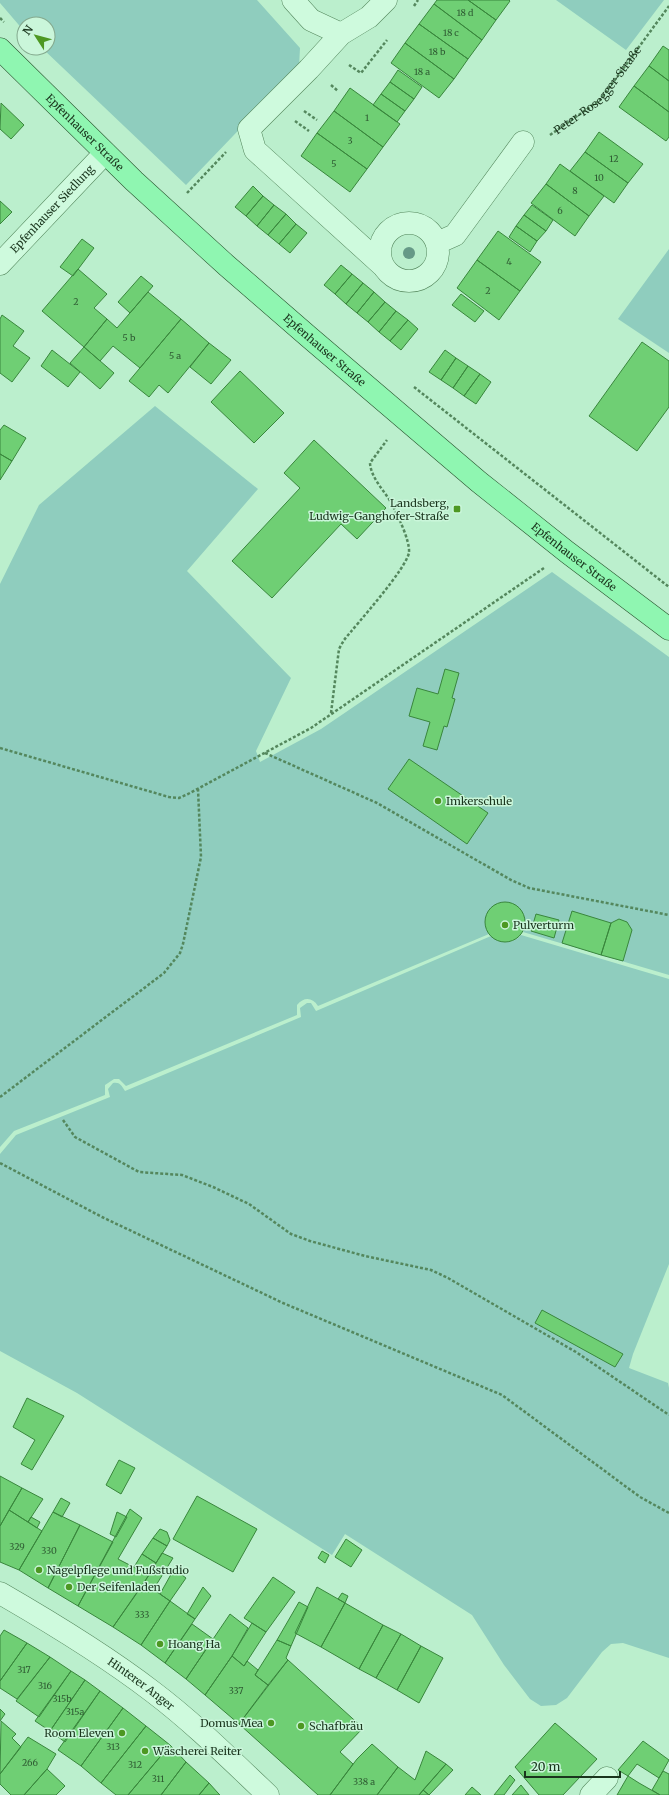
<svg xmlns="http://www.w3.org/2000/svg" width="669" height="1795" viewBox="0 0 669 1795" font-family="Merriweather,serif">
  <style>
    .green { fill: #8fcdbe }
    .building { fill: #6fcf74; stroke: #39863c }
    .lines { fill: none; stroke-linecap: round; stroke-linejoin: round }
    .minor-casing { stroke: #54875d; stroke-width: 23 }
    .major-casing { stroke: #29532e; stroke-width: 23 }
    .path { stroke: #54875d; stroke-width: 2.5; stroke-dasharray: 3 2; stroke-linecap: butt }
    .minor { stroke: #cefadd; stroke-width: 22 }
    .major { stroke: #8ff6b1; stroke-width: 22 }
    .tree { fill: #669987 }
    .poi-dot { fill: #4d9822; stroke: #caf6da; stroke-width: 1.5 }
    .labels { text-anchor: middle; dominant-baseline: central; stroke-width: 3; stroke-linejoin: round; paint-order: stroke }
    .number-label { font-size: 9px; fill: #2f5c33 }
    .street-label { font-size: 11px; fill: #1a351d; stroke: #caf6da }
    .poi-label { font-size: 11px; fill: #1a351d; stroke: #caf6da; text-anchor: start }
  </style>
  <rect width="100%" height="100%" fill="#bbefcd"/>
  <path class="green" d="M0 0H257L300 48 299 67 186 185 42 48H48V24H24V31L0 3Z
    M556 0H664L626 50Z
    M669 249V353L618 319Z
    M155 406 258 489 187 571 291 678 256 751 260 762 321 729 552 572 669 657V975L523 932C535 909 500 890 488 913 484 920 485 927 489 934L318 1006C312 997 304 997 297 1005V1015L126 1086 119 1079H114L105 1085V1095L14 1131 0 1147V584L39 505Z
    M521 935 669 979V1264L633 1354 629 1368 668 1383 669 1388V1658L623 1643 611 1644 602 1652 567 1698 556 1705 541 1706 530 1699 504 1665 472 1615 345 1534 332 1555 77 1393 0 1351V1154L16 1135 110 1097 108 1089 113 1083C120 1082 121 1085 125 1091L301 1017 300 1008 307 1003H311L316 1011 491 936C500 944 514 944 521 935Z"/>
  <path class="building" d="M437 0H468L496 20 482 40 434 4Z
    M468 0H509L510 1 496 20Z
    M434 4 482 40 468 59 419 24Z
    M419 24 468 59 454 79 405 43Z
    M405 43 454 79 439 98 391 63Z
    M663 46 669 50V81L649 66Z
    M649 66 669 81V112L634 86Z
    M398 70 422 87 414 99 390 82Z
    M390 82 414 99 405 111 381 94Z
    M634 86 669 112V137L666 141 619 107Z
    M350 88 400 124 383 147 334 111Z
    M381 94 405 111 397 122 373 105Z
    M1 103 24 125 11 139 0 129Z
    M334 111 383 147 367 169 317 133Z
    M599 132 643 164 628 183 585 152Z
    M317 133 367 169 350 192 301 156Z
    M585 152 628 183 614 203 570 171Z
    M560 164 604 196 589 216 546 184Z
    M546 184 589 216 575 236 531 203Z
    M253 186 263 196 246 216 235 207Z
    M263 196 274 205 257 226 246 216Z
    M0 201 12 212 0 224Z
    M274 205 286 214 268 235 257 226Z
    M532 205 553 220 546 231 524 215Z
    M286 214 296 224 279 244 268 235Z
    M524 215 546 231 537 241 516 226Z
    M296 224 307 233 290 253 279 244Z
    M516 226 537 241 530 252 509 237Z
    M498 231 541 262 520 291 477 260Z
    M82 239 94 248 73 276 60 267Z
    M477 260 520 291 499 320 457 288Z
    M341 265 352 274 335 294 324 285Z
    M78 269 107 294 94 308 107 319 84 347 42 311Z
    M352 274 363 283 346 304 335 294Z
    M141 276 153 286 130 313 118 302Z
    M363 283 374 292 357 313 346 304Z
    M148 292 181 319 140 368 113 346 100 361 84 347 107 319 117 328Z
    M374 292 385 302 368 322 357 313Z
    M461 294 484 311 475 322 452 305Z
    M385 302 396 311 379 332 368 322Z
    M396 311 408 320 390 341 379 332Z
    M2 315 24 331 13 346 30 358 12 382 0 373V319Z
    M181 319 209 343 168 393 159 385 149 397 129 381Z
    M408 320 418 329 401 350 390 341Z
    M642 342 669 361V407L637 451 589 416Z
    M209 343 231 360 211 384 190 367Z
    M84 347 114 373 100 389 70 363Z
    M52 350 80 372 68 387 41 366Z
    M445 350 456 358 441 380 429 372Z
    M456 358 468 366 453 388 441 380Z
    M468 366 480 374 464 396 453 388Z
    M240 371 284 413 254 443 211 402Z
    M480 374 491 382 476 404 464 396Z
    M4 425 26 438 12 461 0 454V430Z
    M314 440 386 508 357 539 341 524 272 598 232 561 300 488 284 473Z
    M0 454 12 461 0 480Z
    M445 669 459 673 452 698 455 699 447 727 444 726 437 750 423 746 430 722 409 716 417 688 438 694Z
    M409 759 488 813 467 844 388 789Z
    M485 922a20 20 0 1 1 40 0a20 20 0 1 1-40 0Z
    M572 911 611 923 601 955 562 943Z
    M536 914 559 920 554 938 531 931Z
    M619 919 627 922 632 930 623 961 601 955 611 923Z
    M542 1310 623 1354 615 1367 535 1323Z
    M27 1398 64 1416 32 1470 21 1464 35 1440 13 1427Z
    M119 1460 135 1468 121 1494 106 1485Z
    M0 1476 22 1488 0 1526Z
    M22 1488 43 1499 28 1522 9 1510Z
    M197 1496 257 1529 233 1572 173 1539Z
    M61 1498 70 1503 62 1517 53 1512Z
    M130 1509 142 1518 118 1559 149 1575 113 1627 78 1606Z
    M9 1510 42 1531 19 1570 0 1562V1526Z
    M53 1512 80 1525 48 1588 19 1570Z
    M117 1512 127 1517 116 1537 110 1534Z
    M31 1517 40 1522 37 1528 28 1522Z
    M80 1525 113 1542 78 1606 48 1588Z
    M160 1529 167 1532 170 1540 167 1546 153 1538Z
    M153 1538 167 1546 156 1563 142 1554Z
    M346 1539 362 1550 351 1567 335 1557Z
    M322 1551 329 1555 325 1563 318 1558Z
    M162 1553 173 1558 153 1590 144 1583Z
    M142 1554 156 1563 149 1575 134 1567Z
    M174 1569 186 1578 170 1601 160 1594Z
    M273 1577 295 1592 266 1632 244 1618Z
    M144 1583 170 1601 141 1645 113 1627Z
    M203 1587 211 1596 195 1619 187 1614Z
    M317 1587 345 1603 321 1647 295 1633Z
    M342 1593 348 1596 345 1603 338 1599Z
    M170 1601 195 1619 165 1663 141 1645Z
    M299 1602 308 1607 291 1646 277 1640Z
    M345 1603 383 1625 359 1669 321 1647Z
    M230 1614 248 1628 232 1656 205 1695 186 1679Z
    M252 1623 266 1632 244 1666 232 1656Z
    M192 1624 213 1639 186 1679 165 1663Z
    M383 1625 401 1634 376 1678 359 1669Z
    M4 1630 27 1643 0 1681V1636Z
    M401 1634 421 1646 397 1690 376 1678Z
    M277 1640 291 1646 286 1658 288 1660 268 1685 255 1675Z
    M27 1643 50 1657 17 1699 0 1688V1681Z
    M421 1646 443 1658 419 1703 397 1690Z
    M232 1656 244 1666 247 1661 258 1670 255 1675 268 1685 239 1724 205 1695Z
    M50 1657 71 1671 39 1717 16 1701Z
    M288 1660 363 1728 340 1752 353 1764 330 1795H318L239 1724Z
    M71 1671 85 1680 50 1731 35 1721Z
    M85 1680 100 1691 65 1742 50 1731Z
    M100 1691 123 1708 81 1766 58 1750Z
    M123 1708 146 1726 101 1783 81 1766Z
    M0 1709 5 1714 0 1721Z
    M1 1721 16 1734 12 1738 21 1747 0 1774Z
    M555 1723 597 1759 563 1795H539L515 1767Z
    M146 1726 170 1745 128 1795H116L101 1783Z
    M28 1737 56 1754 47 1769 24 1795H11L0 1784V1774Z
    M643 1741 669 1760 659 1778 637 1764 628 1776 618 1770Z
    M372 1744 398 1767 377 1795H330L357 1759Z
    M170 1745 186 1762 161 1795H128Z
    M426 1751 446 1764 419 1795H377L398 1767 415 1780Z
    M186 1762 209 1783 199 1795H161Z
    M446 1764 453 1770 429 1795 423 1790Z
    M47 1769 65 1786 56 1795H24Z
    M663 1771 669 1774V1795H660L652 1790Z
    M510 1775 515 1780 504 1795H494Z
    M628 1776 639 1783 660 1795H617Z
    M209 1783 218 1793 220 1795H199Z
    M521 1785 529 1795H512Z
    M472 1787 481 1795H465Z
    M423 1790 429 1795H430H419Z"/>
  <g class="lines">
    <defs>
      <g id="minor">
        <path d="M293 0 311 20 341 34"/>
        <circle cx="409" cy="252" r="29"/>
        <path d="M437 243 455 235 523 142"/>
        <path id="s2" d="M0 264 105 153"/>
        <path d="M382 265 255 150 249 129 309 69 341 34 369 17 386 0"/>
        <path id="s3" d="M0 1593C52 1623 105 1655 153 1692 194 1723 231 1760 268 1795"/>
        <path d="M591 1795 607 1778"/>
      </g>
      <g id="major">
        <path id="s4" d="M0 49 134 181 226 265 309 337 479 482 567 552 669 629"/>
      </g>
    </defs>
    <use href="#minor" class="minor-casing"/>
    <use href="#major" class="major-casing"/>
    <g class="path">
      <path d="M414 6 418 0"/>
      <path d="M0 18 4 22"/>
      <path d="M349 65 361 73 387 40"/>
      <path d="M331 85 338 91"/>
      <path d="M304 111 317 120"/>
      <path d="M295 121 309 131"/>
      <path id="s1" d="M550 135 600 100 669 6"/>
      <path d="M187 193 226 152"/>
      <path d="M414 387 669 587"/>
      <path d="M331 713 339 649 344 640C356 625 408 567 409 552 410 541 398 516 393 506 386 492 371 479 370 463L387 440"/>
      <path d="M0 748 169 797 179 798 188 794 311 728 544 568"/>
      <path d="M265 753 377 803 511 880 529 888 669 915"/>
      <path d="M0 1097 164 973 180 953 183 944 201 857 198 789"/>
      <path d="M63 1120 75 1137 139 1172 182 1175 213 1187 249 1204 291 1234 310 1241 365 1256 431 1270 448 1278 576 1352 669 1415"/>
      <path d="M0 1163 102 1217 283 1303 502 1395 640 1497 669 1513"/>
    </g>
    <use href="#minor" class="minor"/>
    <use href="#major" class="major"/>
  </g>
  <circle class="tree" cx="409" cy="253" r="6"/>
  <g class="poi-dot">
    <rect x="453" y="505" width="8" height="8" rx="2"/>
    <circle cx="438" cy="801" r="4"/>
    <circle cx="505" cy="925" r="4"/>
    <circle cx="39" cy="1570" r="4"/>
    <circle cx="69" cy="1587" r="4"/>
    <circle cx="160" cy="1644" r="4"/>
    <circle cx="271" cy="1723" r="4"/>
    <circle cx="301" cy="1726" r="4"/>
    <circle cx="122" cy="1733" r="4"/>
    <circle cx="145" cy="1751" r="4"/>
  </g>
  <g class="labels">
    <g class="number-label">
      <text x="465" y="12">18 d</text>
      <text x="451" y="32">18 c</text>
      <text x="437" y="51">18 b</text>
      <text x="422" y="71">18 a</text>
      <text x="367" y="117">1</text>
      <text x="350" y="140">3</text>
      <text x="614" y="158">12</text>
      <text x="334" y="163">5</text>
      <text x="599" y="177">10</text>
      <text x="575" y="190">8</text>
      <text x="560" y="210">6</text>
      <text x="509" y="261">4</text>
      <text x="488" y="290">2</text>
      <text x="76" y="301">2</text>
      <text x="129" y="337">5 b</text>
      <text x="175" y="355">5 a</text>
      <text x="17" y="1546">329</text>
      <text x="49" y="1550">330</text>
      <text x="142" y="1614">333</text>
      <text x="24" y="1669">317</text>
      <text x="45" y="1685">316</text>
      <text x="236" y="1690">337</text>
      <text x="62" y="1698">315b</text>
      <text x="75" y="1711">315a</text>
      <text x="113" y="1746">313</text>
      <text x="30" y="1762">266</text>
      <text x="135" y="1764">312</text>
      <text x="158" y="1778">311</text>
      <text x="364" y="1781">338 a</text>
    </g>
    <g class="street-label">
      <text stroke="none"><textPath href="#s1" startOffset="66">Peter-Rosegger-Straße</textPath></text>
      <text stroke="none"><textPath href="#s4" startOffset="119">Epfenhauser Straße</textPath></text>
      <text stroke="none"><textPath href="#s2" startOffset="76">Epfenhauser Siedlung</textPath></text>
      <text stroke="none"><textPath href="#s4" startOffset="443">Epfenhauser Straße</textPath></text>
      <text stroke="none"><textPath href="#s4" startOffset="767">Epfenhauser Straße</textPath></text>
      <text stroke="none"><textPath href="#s3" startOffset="168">Hinterer Anger</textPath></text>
    </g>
    <g class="poi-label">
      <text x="449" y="503" text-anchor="end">Landsberg,<tspan x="449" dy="13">Ludwig-Ganghofer-Straße</tspan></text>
      <text x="446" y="801">Imkerschule</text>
      <text x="513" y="925">Pulverturm</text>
      <text x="47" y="1570">Nagelpflege und Fußstudio</text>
      <text x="77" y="1587">Der Seifenladen</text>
      <text x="168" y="1644">Hoang Ha</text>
      <text x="263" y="1723" text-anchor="end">Domus Mea</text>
      <text x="309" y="1726">Schafbräu</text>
      <text x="114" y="1733" text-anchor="end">Room Eleven</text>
      <text x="153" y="1751">Wäscherei Reiter</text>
    </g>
  </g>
  <g transform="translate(36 36) rotate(306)"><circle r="19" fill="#caf6da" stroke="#84a98e"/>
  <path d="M0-3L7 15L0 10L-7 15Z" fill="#4d9822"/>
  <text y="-6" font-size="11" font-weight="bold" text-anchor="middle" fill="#1a351d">N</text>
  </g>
  <path d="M525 1771v6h95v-6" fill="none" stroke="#1a351d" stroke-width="2"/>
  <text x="531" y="1771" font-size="12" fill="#1a351d" stroke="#caf6da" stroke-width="3" paint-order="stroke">20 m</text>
</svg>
